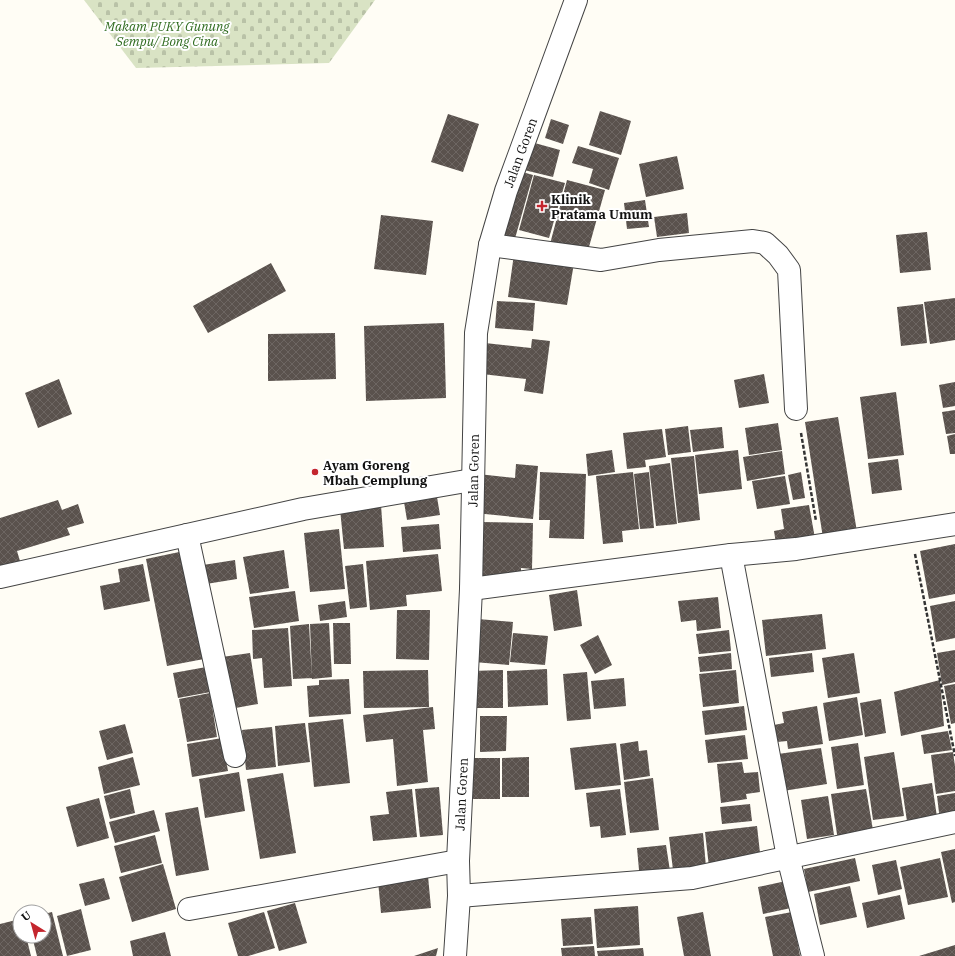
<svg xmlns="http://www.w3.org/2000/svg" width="955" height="956" viewBox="0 0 955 956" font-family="'IBM Plex Serif',serif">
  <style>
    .cemetery { fill: url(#cemetery-stones) }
    .building { fill: url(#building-cross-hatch) }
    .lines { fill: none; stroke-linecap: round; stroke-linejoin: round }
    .minor-casing { stroke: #444; stroke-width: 24 }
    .path { stroke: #333; stroke-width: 2.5; stroke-dasharray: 4 2; stroke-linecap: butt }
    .minor { stroke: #fff; stroke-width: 22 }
    .poi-dot { fill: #c4262e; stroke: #fff; stroke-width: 1.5 }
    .labels { text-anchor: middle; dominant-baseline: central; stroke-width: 4; stroke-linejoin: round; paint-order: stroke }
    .park-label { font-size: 13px; font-style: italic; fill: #2f6b1f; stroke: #fff }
    .street-label { font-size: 13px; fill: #111; stroke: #fff }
    .poi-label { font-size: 13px; font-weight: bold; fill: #111; stroke: #fff; text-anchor: start }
  </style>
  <defs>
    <pattern id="cemetery-stones" width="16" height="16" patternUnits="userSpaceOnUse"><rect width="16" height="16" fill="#d9e3c4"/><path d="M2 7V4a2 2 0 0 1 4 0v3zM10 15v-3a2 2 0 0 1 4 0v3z" fill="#b9c2a7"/></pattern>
    <pattern id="building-cross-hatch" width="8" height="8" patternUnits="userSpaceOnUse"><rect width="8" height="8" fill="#5a524d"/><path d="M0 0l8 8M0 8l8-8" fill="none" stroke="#6d6662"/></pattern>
  </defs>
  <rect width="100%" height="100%" fill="#fffdf5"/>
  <path class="cemetery" d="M84 0H375L329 63 136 68Z"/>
  <path class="building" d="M600 111 631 121 621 155 589 145Z
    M448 114 479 124 463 172 431 162Z
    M551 119 569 125 563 144 545 138Z
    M531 142 560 150 553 177 524 170Z
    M578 146 619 158 609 190 589 183 593 169 572 163Z
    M677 156 684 189 646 197 639 164Z
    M515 170 533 175 514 242 497 238Z
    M534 175 565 183 549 238 519 230Z
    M567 180 605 190 587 254 550 244Z
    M645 200 649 227 627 229 624 203Z
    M687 213 689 233 657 237 654 217Z
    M381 215 433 221 426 275 374 269Z
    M927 232 931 270 900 273 896 235Z
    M514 254 574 263 567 305 508 297Z
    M271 263 286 291 208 333 193 306Z
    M955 298V340L930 344 924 302Z
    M497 301 535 303 533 331 495 328Z
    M923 304 927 343 901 346 897 307Z
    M444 323 446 398 366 401 364 326Z
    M335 333 336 379 268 381V334Z
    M532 339 550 341 543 394 524 391 526 379 482 374 485 343 531 348Z
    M764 374 769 403 739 408 734 380Z
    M59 379 72 414 38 428 25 393Z
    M955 382V406L943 408 939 385Z
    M896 392 904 455 868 459 860 397Z
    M955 410V433L946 434 942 412Z
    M838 417 857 532 823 538 805 422Z
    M778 423 782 450 749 455 745 428Z
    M688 426 691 452 668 455 665 429Z
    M722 427 724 448 693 452 690 430Z
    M662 429 666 457 645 460 646 467 627 469 623 433Z
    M955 434V454H950L947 436Z
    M612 450 615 472 588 476 586 454Z
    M738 450 742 489 699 494 695 455Z
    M782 451 785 474 747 481 743 457Z
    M694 456 700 520 678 523 671 458Z
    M898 459 902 490 872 494 868 463Z
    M670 463 677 524 656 526 649 466Z
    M516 464 538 466 533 519 475 513 478 474 515 478Z
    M540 472 586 474 584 539 549 538 550 520H539Z
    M633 472 639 529 622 531 623 542 603 544 596 476Z
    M649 472 654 528 640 529 634 474Z
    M801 472 805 498 793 500 788 475Z
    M785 476 790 504 757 509 752 481Z
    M436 491 440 515 407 520 403 496Z
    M58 500 62 510 78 504 84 523 67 528 70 535 17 551 20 561 0 568V518Z
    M381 505 384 547 344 549 340 509Z
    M809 505 816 544 777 550 774 531 784 529 781 509Z
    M481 522 533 523 532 569 521 568V577H480Z
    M439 524 441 549 403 552 401 527Z
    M339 529 345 589 310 592 304 533Z
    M955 544V594L929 599 920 551Z
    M284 550 289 588 250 594 243 557Z
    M184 551 204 659 167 666 146 559Z
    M438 554 442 591 406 595 407 606 370 610 366 561Z
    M235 560 237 579 206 584 203 565Z
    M143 564 150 601 104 610 100 586 120 582 118 569Z
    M363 564 367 607 350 609 345 566Z
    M577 590 582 626 554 631 549 595Z
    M295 591 299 621 254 628 249 597Z
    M718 597 721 628 697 631 696 620 681 622 678 601Z
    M345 601 347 617 320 621 318 605Z
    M955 601V638L936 642 930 606Z
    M397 610H430L429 660 396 659Z
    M822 614 826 649 766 656 762 620Z
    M478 619 513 622 509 665 474 662Z
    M329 623 332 677 312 679 310 624Z
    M333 623H350L351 664H334Z
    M309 624 312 678 293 679 290 626Z
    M288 628 292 686 264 688 262 658 253 659 252 630Z
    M729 630 731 651 699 654 696 634Z
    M513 633 548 636 545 665 510 662Z
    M598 635 612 665 595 674 580 645Z
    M955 650V682L942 685 937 653Z
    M250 653 258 704 230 709 222 657Z
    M731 653 732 669 700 672 698 657Z
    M812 653 814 672 771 677 769 658Z
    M854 653 860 693 828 698 822 658Z
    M212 666 216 691 178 698 173 673Z
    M547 669 548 705 508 707 507 671Z
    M428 670 429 707 364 708 363 671Z
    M503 670V708H472V671Z
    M736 670 739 703 703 707 699 674Z
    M587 672 591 719 567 721 563 674Z
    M624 678 626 706 594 709 591 681Z
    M349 679 351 714 309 717 307 686 319 685V680Z
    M940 680 944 726 901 736 894 692Z
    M955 684V723L951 724 944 686Z
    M210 693 217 737 187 742 179 699Z
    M857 697 863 735 829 741 823 703Z
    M881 699 886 733 865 737 860 703Z
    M744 706 747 730 705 735 702 711Z
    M817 706 823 744 788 749 787 741 777 742 774 725 784 723 782 712Z
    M433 707 435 729 423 730 428 782 397 786 393 739 366 742 363 715Z
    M480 716H507L506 751 480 752Z
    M343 719 350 783 314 787 308 723Z
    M305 723 310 762 278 766 275 726Z
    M125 724 133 753 107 760 99 731Z
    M272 727 276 767 246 770 242 730Z
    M948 731 952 750 924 754 921 735Z
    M745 735 748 759 708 763 705 740Z
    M222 738 228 771 192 777 187 744Z
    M638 741 639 751 647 750 650 776 624 780 620 744Z
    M616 743 621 785 575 790 570 748Z
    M858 743 864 785 837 789 831 747Z
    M821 748 827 784 783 791 778 754Z
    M894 752 904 816 873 820 864 757Z
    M953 752 955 766V791L936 794 931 755Z
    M133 757 140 785 104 794 98 767Z
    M529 757V797H502V758Z
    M470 758H500V799H470Z
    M742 762 744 773 758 772 760 792 746 794 747 799 721 803 717 764Z
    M239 772 245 811 205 818 199 779Z
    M283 773 296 853 260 859 247 779Z
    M653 778 659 830 630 833 624 782Z
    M932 783 938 824 908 828 902 788Z
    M439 787 443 835 420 837 415 789Z
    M130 789 135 813 110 819 104 796Z
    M412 789 417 837 373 841 370 816 389 814 386 792Z
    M620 789 626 835 601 838 600 826 590 827 586 793Z
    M866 789 874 836 838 841 831 794Z
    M955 793V819L940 821 937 796Z
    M828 796 834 835 807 839 801 800Z
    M99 798 109 838 77 847 66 807Z
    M750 804 752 821 722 824 720 807Z
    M198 807 209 870 176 876 165 813Z
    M154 810 160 831 115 843 109 822Z
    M757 826 760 853 747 855 748 863 709 867 705 832Z
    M703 833 706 867 673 870 669 837Z
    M155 835 162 863 121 873 114 846Z
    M666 845 670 871 640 881 637 848Z
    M955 849V902L952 903 941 852Z
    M855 858 860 881 808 892 804 869Z
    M940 858 948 897 908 905 900 867Z
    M896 860 902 889 878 895 872 865Z
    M163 864 176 909 132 922 119 877Z
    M428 876 431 908 381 913 378 881Z
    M104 878 110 899 85 906 79 884Z
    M786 881 791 908 763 914 758 887Z
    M850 886 857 917 820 925 814 894Z
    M900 895 905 919 867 928 862 903Z
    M295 903 307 943 279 951 267 911Z
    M638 906 640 945 597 948 594 909Z
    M81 909 91 950 67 956 57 916Z
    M52 912 63 956H37L32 936H44V914Z
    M264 912 275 948 248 956H238L228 923Z
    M703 912 711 956H684L677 917Z
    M792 912 800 956H773L765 917Z
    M591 917 593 944 563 946 561 919Z
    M20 919V936H26L31 956H0V924Z
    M165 932 171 956H133L130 941Z
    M955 945V956H919Z
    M594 946 595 956H562L561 948Z
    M438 948 436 956H414Z
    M643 948 644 956H598L597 951Z"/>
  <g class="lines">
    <defs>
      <g id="minor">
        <path d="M490 245 601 260 659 250 753 241 765 243 778 255 789 270 796 409"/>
        <path d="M187 535 235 756"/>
        <path d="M731 555 788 857 813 956"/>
        <path d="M0 577 303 509 472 480"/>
        <path d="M471 589 731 555 796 549 955 524"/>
        <path d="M459 896 692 878 955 822"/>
        <path d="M189 909 458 861"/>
        <path id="s1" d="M455 956 459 896 458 861 471 589 476 333 490 245 506 191 576 0"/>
      </g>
    </defs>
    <use href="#minor" class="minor-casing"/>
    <path class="path" d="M801 433 816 521
      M915 554 955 756"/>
    <use href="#minor" class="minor"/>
  </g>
  <g class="poi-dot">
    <path d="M540 200h4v4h4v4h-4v4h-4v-4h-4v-4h4z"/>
    <circle cx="315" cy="472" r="4"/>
  </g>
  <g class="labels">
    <g class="park-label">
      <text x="167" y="26">Makam PUKY Gunung<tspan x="167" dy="15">Sempu/ Bong Cina</tspan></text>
    </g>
    <g class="street-label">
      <text stroke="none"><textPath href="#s1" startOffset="810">Jalan Goren</textPath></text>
      <text stroke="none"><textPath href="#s1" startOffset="486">Jalan Goren</textPath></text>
      <text stroke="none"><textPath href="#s1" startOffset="162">Jalan Goren</textPath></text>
    </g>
    <g class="poi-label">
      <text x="551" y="199">Klinik<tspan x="551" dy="15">Pratama Umum</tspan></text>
      <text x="323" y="465">Ayam Goreng<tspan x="323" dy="15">Mbah Cemplung</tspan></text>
    </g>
  </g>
  <g transform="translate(32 924) rotate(323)"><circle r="19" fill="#ffffff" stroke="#a0a0a0"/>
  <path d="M0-3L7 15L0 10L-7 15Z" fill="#c4262e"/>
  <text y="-6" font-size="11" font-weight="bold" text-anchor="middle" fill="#111111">U</text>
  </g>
</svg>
